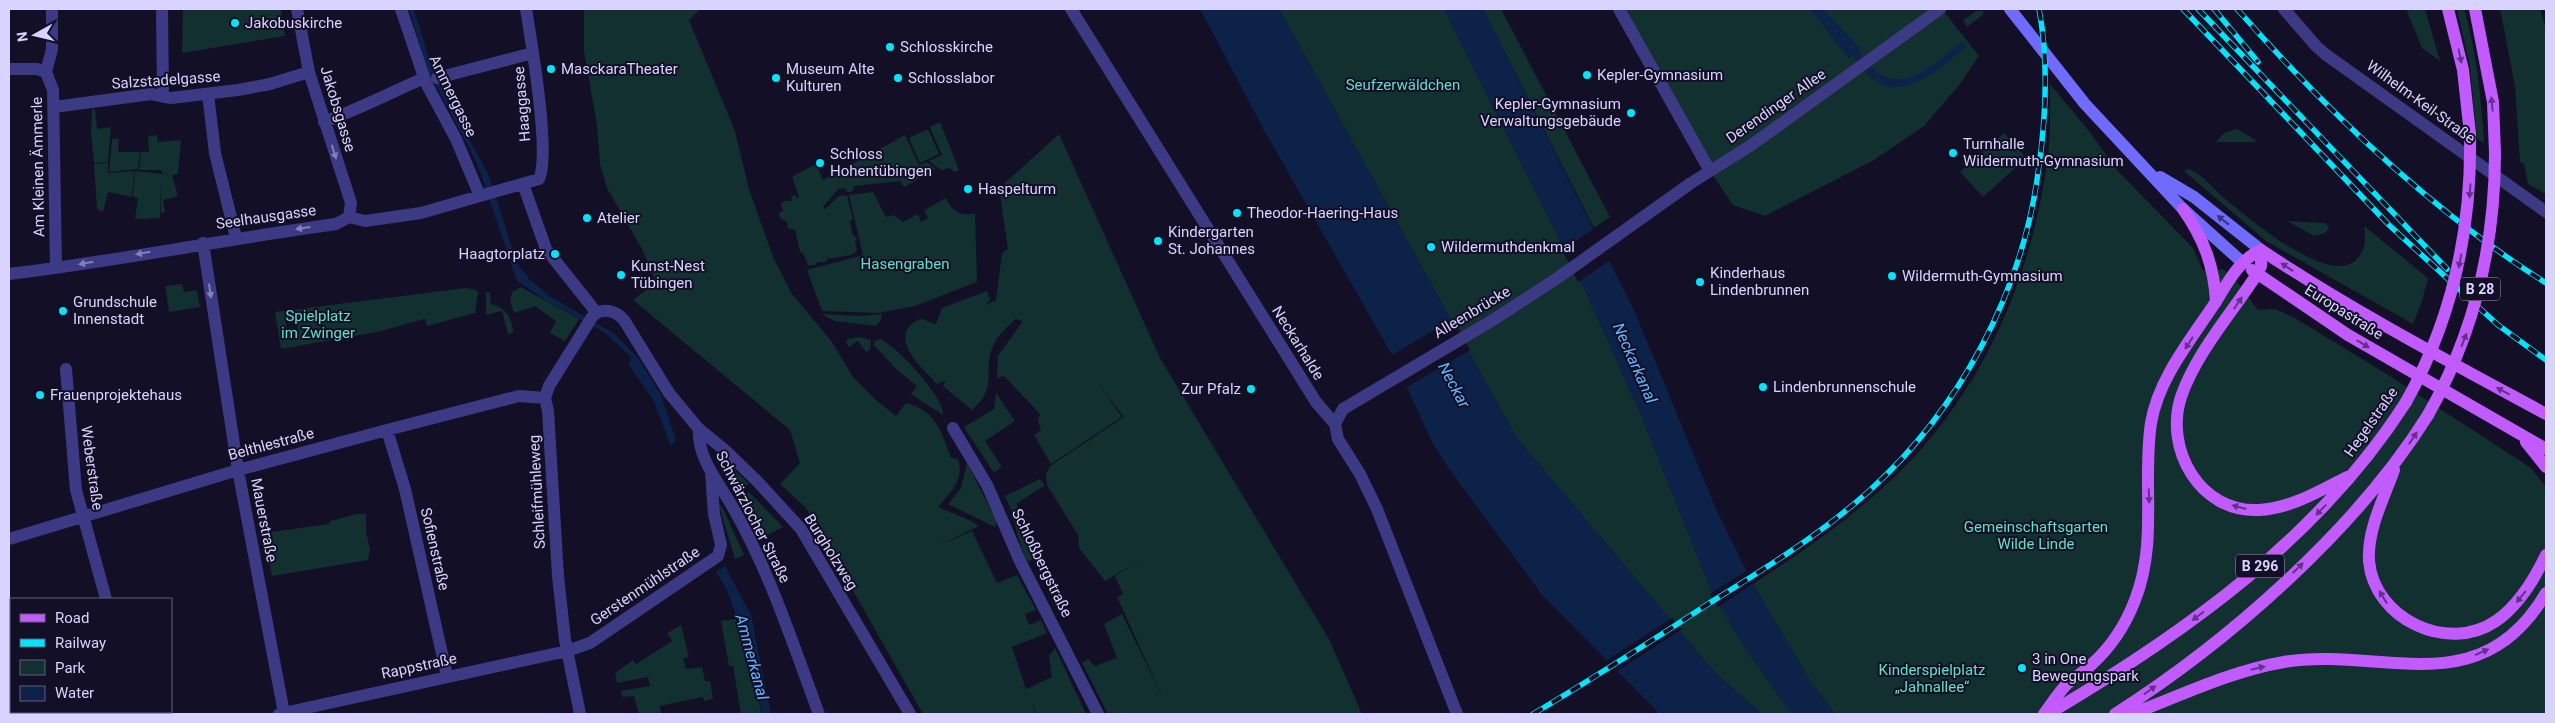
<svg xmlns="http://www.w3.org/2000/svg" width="2555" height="723" viewBox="0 0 2555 723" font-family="Roboto,sans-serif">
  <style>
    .green { fill: #12302f; fill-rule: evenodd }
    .water { fill: #0c2248 }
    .pier { fill: #130f26 }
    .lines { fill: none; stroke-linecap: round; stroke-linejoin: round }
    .street { stroke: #3d3a85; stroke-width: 12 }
    .secondary { stroke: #6f6bff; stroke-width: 12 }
    .primary { stroke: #c25bff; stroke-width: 12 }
    .rail-casing { stroke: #00e5ff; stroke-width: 5.5 }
    .rail { stroke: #130f26; stroke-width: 4; stroke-dasharray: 11; stroke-linecap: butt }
    .primary-bridge { stroke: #c25bff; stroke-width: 12 }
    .oneway { fill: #623188 }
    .oneway2 { fill: #837fbc }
    .oneway3 { fill: #38347d }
    .poi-dot { fill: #00e5ff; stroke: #130f26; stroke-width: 2 }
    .labels { text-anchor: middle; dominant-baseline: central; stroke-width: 4; stroke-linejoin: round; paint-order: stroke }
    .shield { fill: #130f26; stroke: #9e99be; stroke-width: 1 }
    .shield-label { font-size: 14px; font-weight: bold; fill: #d9d4ff }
    .poi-label { font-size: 15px; fill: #d9d4ff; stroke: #130f26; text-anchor: start }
    .street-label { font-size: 15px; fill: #d9d4ff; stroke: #130f26 }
    .park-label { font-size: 15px; fill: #5fe0c0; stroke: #130f26 }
    .water-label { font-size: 16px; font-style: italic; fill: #62b6ff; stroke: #130f26 }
  </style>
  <rect width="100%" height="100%" fill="#130f26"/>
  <path class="green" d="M183 9H281L285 36 182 53Z
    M584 9H700L689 20 735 131 749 189 773 257 792 294 832 342 853 377 876 400 896 416 906 403C936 410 942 433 951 458L958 459C965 480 950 493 938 507L969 520 979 526 938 546 972 531 997 583 1017 575 1036 610 1025 614 1029 625 1041 620 1047 633 1012 647 1026 689 1052 677 1049 656 1055 648 1086 714H1037L1031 700 1036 714H923L806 508 780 484 800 463 790 430 633 300 656 282 642 249 607 188 600 164 597 125 584 51Z
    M1279 9H1444L1586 292 1641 415 1711 590 1745 648 1792 714H1762L1716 674 1516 437Z
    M1483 9H1501L1610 217 1594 228Z
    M1619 9H1942L1979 56 1960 84 1924 126 1874 160 1765 216 1733 205 1710 171Z
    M2406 9H2425L2440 61 2422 48Z
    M2457 9H2464C2477 52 2481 98 2484 143L2477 139 2470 66Z
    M2500 9H2540L2545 25 2546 194 2528 184 2524 164 2520 162 2515 86Z
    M1976 11H1982L1984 14 1967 27 1963 20Z
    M2050 84 2089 131 2116 169 2193 248 2203 271 2223 269 2238 283 2258 310 2275 309 2295 318 2385 373 2531 468 2546 487V714H1835L1810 681 1753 584C1814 544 1875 502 1923 447 1992 368 2033 266 2047 163 2051 137 2050 110 2050 84Z
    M92 109H95L97 129 111 127 108 162 94 163 91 132Z
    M940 122 959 170 955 172 949 168 941 170 929 161 942 155 930 127Z
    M928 129 939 154 920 163 909 138Z
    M2237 129 2256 140 2255 142H2216L2224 133Z
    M2004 133 2026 158 1983 197 1960 172Z
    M1059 134 1160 358 1329 639 1362 714H1108L1082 663 1088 659 1095 666 1117 658 1104 624 1122 614 1164 700 1117 597 1123 594 1115 576 1142 559 1105 581 1079 548 1078 535 1047 485 1046 473 1050 466 1124 417 1099 385 1094 386 1099 385 1122 417 1051 464 1034 435 1041 431 1038 421 1040 414 1004 376 997 378 998 356 1023 321 1015 319C1008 327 998 335 994 344 981 371 1000 386 972 410L943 386 946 380 937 384C926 372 896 347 908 328 911 324 916 320 921 319 926 319 930 324 936 324L942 308 987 291 990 299 986 305 996 300 1002 253 1008 249 1000 195 996 191Z
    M157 135 158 142 181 140 178 174 172 175 178 196 163 200 165 212 161 213V182L160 218 135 219 138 198 133 197 135 171 172 175 162 173V170H139L141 152H149L148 136Z
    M905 135 919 165 927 162 936 169 904 187 900 181 854 186 852 192H847L845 188 838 189 823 207 825 209 839 196 847 195 853 220 850 221 852 233 857 239 855 241 857 251 851 255 827 259 826 262H817L816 265H808L803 253 800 252 795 230 788 228 787 222 780 218 779 213 783 211 781 204 784 201H792L791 197 795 195 797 198 799 197 792 177 816 164 823 180Z
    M112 139H119L118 152H140L138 169 109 172Z
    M108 163V173L134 171 132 197 108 192 103 212 97 209 94 164Z
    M2188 169C2200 172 2214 189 2223 197 2246 216 2326 285 2355 261 2366 251 2366 239 2364 226L2428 278 2422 301 2413 324 2266 241 2184 171Z
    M873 192 886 217 894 215 903 222 918 214 921 222 928 218 924 210 946 198C951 211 962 217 975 213L977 282 915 306 878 313 822 311 807 270 863 255 849 195Z
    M2287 221 2325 223 2329 227 2325 233 2314 236Z
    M182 284 184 292 197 290 200 307 169 312 165 286Z
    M521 287 579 319 565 341 550 333 556 321 535 306 514 313 510 300 512 292Z
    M466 288 476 290 478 292 475 313 427 326 425 319 377 332 281 349 275 312ZM296 317 299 333 288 335 285 319Z
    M486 292 490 293 491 304C507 308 510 316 514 332L508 334 502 311 486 315Z
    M821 314 860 316 882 314 881 320 876 326 835 321Z
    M860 337 871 340 870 350 866 352 858 341 849 347 846 342 848 339Z
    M880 339C896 345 946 399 943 415L911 394 917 386 897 370 875 346 873 347 875 341Z
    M996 393 1015 421 985 441 1002 467 994 473 964 427 994 409Z
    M724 460 749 484 740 489Z
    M967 463 997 522 995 527 948 504 961 488Z
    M1040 479 1045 485 1016 504 1026 521 1021 525 1038 555 1028 562C1016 541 1016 517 1005 496Z
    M749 492 783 527 764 537 755 514 743 495Z
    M719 506H722L744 555 735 559Z
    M357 514H366V532L370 549 368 560 272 576 264 533 329 524 330 521Z
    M736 619 749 655 747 656 762 714H741L733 666H729L721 621Z
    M681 625 689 657 683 658 686 669 702 667 705 681H710L713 699 704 701 703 697 660 706 661 714H639L634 696 622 697 621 691 650 686 648 677 617 683 615 673 633 660 636 664 672 641 667 633Z"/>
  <path class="water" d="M409 9H414L433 71 489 176 517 263 530 280 551 297 615 334 639 359 661 395 676 440 671 446 653 400 629 365 631 357 604 332 550 303 517 281 482 177 474 157 428 71Z
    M1200 9H1279L1516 437 1716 674 1762 714H1660L1542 595 1447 466 1432 442 1392 355 1264 130Z
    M1444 9H1483L1635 312 1716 509 1753 584 1810 681 1835 714H1792L1745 648 1711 590 1641 415 1586 292Z
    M1810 9H1822L1861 49 1858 51C1865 59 1873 72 1883 76 1912 90 1942 57 1963 41L1967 46C1944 65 1906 102 1874 80 1865 74 1859 64 1853 56L1849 59Z
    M725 566 751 615 771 714H763L748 656 750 655 727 590 716 572Z"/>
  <path class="pier" d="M1596 227 1612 259 1578 282 1562 250Z
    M1453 319 1470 350 1405 388 1390 356Z
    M1749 569 1755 582 1718 607 1710 594Z
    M1672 618 1682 629 1614 673 1604 662Z"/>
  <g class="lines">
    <path class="street" d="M52 9V49L46 72 53 90 56 268
      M162 9 163 97
      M297 9 309 72 351 203 349 217
      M401 9 426 83 456 139 480 196
      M1071 9 1316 402 1335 424 1338 439 1360 474 1377 509 1457 714
      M1619 9 1710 171
      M2284 9 2316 46 2325 54 2546 212
      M9 69H37L46 72
      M437 78 533 53
      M208 94 215 153 236 238
      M54 107 151 94 171 98 238 90 270 84 309 72
      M324 122C359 109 390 93 424 78
      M523 184 546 249 596 312
      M349 217 365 221 421 213 539 179C551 154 531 40 526 9
      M203 243 238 470 284 713
      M9 274C118 261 227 239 336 224L349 217
      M66 369 76 490 106 599
      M1335 424 1343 409 1493 320 1559 277 1691 183 1750 146 1940 9
      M953 428 987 485 1020 561 1098 714
      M699 429C697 456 716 479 729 501 769 568 792 642 819 714
      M387 430 405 489 447 676
      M9 539 238 470 387 430 519 396 545 398
      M139 712 140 714
      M279 714 567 651 590 643 718 556 721 545 714 514 711 472
      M580 714 565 640 558 576 548 411 545 398 549 386 592 317C602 306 616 311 624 320L669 393 699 429 727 452 758 482 801 529 910 714"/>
    <path class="secondary" d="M2010 9 2085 104 2183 209 2243 263
      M2160 177 2194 197 2261 250"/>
    <path class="primary" d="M2448 9 2463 70 2470 134
      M2475 9 2493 102 2495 153
      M2183 209C2204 239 2214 266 2216 302
      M2261 250V266L2257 274C2232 313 2196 353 2181 397 2164 449 2200 513 2259 510 2292 508 2319 491 2347 477
      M2261 250C2353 311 2450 362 2546 414
      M2252 270 2348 335 2546 449
      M2526 442 2546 467
      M2394 470C2384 498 2367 530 2369 561 2374 619 2448 654 2496 621 2519 605 2534 580 2546 555
      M2044 714C2051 705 2058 693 2067 684 2075 677 2084 672 2091 665 2110 648 2126 624 2135 600 2158 542 2142 482 2151 423 2158 380 2189 342 2213 306 2226 286 2238 260 2261 250
      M2048 714C2185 633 2319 538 2406 402
      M2115 714C2228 642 2356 530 2428 415
      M2132 714C2182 695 2231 671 2284 662 2381 646 2480 706 2546 593"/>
    <defs>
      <path id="rail" d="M2183 9 2389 225 2498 325 2546 360
        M2198 9 2447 269
        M2214 9 2258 62
        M2237 9C2327 111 2430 210 2546 283
        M1533 714C1592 679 1650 642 1708 604 1764 569 1820 535 1869 491 1959 410 2022 293 2038 173 2046 119 2049 62 2039 9"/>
    </defs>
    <use href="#rail" class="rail-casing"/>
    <use href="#rail" class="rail"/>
    <path class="primary-bridge" d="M2406 402C2453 318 2472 230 2470 134
      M2428 415C2474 334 2495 246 2495 153"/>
  </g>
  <defs><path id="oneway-solid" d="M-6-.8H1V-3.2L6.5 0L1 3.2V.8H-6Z" transform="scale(1.25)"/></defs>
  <g class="oneway">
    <use href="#oneway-solid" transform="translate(2460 56) rotate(78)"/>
    <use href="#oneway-solid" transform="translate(2492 104) rotate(-96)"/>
    <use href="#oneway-solid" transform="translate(2470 191) rotate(94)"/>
    <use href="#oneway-solid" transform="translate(2460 261) rotate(101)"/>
    <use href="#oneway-solid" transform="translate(2287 267) rotate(-146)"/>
    <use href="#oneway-solid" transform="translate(2238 303) rotate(-56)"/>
    <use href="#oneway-solid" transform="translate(2464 340) rotate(-69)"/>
    <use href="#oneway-solid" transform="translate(2189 343) rotate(123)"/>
    <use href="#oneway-solid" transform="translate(2363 344) rotate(31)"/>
    <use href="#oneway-solid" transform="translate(2503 391) rotate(-152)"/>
    <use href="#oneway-solid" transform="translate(2413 438) rotate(-56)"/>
    <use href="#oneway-solid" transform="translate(2149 496) rotate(88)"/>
    <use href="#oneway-solid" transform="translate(2239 507) rotate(-165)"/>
    <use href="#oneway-solid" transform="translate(2321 510) rotate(134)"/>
    <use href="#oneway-solid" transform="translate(2298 568) rotate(-44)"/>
    <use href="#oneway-solid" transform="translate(2383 597) rotate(-122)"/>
    <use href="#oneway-solid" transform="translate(2521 597) rotate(129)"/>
    <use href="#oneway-solid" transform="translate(2198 616) rotate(143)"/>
    <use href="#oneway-solid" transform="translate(2482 652) rotate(-24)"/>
    <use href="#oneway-solid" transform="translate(2258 668) rotate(-13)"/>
    <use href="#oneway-solid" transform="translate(2150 690) rotate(-36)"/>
  </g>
  <g class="oneway2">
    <use href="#oneway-solid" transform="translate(334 152) rotate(72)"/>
    <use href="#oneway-solid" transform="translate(303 228) rotate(172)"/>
    <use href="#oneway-solid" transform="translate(143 253) rotate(170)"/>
    <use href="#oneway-solid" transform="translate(86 263) rotate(170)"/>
    <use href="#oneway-solid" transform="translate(210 291) rotate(82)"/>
  </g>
  <use class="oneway3" href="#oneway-solid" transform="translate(2223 220) rotate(-142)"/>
  <g class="poi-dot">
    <circle cx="235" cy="23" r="5"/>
    <circle cx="890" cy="47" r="5"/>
    <circle cx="551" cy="69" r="5"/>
    <circle cx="1587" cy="75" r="5"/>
    <circle cx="776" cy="78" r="5"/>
    <circle cx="898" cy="78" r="5"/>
    <circle cx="1631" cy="113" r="5"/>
    <circle cx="1953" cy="153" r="5"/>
    <circle cx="820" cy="163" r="5"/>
    <circle cx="968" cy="189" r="5"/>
    <circle cx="1237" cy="213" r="5"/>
    <circle cx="587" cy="218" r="5"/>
    <circle cx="1158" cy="241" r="5"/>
    <circle cx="1431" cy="247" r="5"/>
    <circle cx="555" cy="254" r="5"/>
    <circle cx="621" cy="275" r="5"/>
    <circle cx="1892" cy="276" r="5"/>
    <circle cx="1700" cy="282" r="5"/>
    <circle cx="63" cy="311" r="5"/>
    <circle cx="1763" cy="387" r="5"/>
    <circle cx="1251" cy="389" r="5"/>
    <circle cx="40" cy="395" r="5"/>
    <circle cx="2022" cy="668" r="5"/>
  </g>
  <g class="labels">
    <g class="shield">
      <rect x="2460" y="277.5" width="40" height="23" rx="4"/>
      <rect x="2236" y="554.5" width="48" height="23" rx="4"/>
    </g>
    <g class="shield-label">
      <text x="2480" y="289">B 28</text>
      <text x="2260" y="566">B 296</text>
    </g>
    <g class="poi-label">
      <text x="245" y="23">Jakobuskirche</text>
      <text x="900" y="47">Schlosskirche</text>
      <text x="561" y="69">MasckaraTheater</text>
      <text x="786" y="69">Museum Alte<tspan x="786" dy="17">Kulturen</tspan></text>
      <text x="1597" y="75">Kepler-Gymnasium</text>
      <text x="908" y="78">Schlosslabor</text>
      <text x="1621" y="104" text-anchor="end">Kepler-Gymnasium<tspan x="1621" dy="17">Verwaltungsgebäude</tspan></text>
      <text x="1963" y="144">Turnhalle<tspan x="1963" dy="17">Wildermuth-Gymnasium</tspan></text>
      <text x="830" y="154">Schloss<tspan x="830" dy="17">Hohentübingen</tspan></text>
      <text x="978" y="189">Haspelturm</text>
      <text x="1247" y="213">Theodor-Haering-Haus</text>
      <text x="597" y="218">Atelier</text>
      <text x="1168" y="232">Kindergarten<tspan x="1168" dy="17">St. Johannes</tspan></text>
      <text x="1441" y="247">Wildermuthdenkmal</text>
      <text x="545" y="254" text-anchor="end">Haagtorplatz</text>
      <text x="631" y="266">Kunst-Nest<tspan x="631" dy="17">Tübingen</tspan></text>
      <text x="1710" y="273">Kinderhaus<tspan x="1710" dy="17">Lindenbrunnen</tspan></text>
      <text x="1902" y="276">Wildermuth-Gymnasium</text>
      <text x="73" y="302">Grundschule<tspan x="73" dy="17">Innenstadt</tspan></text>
      <text x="1773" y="387">Lindenbrunnenschule</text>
      <text x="1241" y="389" text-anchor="end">Zur Pfalz</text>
      <text x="50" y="395">Frauenprojektehaus</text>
      <text x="2032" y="659">3 in One<tspan x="2032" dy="17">Bewegungspark</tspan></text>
    </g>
    <g class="street-label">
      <text transform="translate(166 80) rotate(-4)">Salzstadelgasse</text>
      <text transform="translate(453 96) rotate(64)">Ammergasse</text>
      <text transform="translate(2421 102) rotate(36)">Wilhelm-Keil-Straße</text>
      <text transform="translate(522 104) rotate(-95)">Haaggasse</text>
      <text transform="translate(1776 106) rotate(-35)">Derendinger Allee</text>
      <text transform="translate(338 109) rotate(73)">Jakobsgasse</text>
      <text transform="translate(38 167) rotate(-91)">Am Kleinen Ämmerle</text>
      <text transform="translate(266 217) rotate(-8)">Seelhausgasse</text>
      <text transform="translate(1472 312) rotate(-31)">Alleenbrücke</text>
      <text transform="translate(2344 312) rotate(32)">Europastraße</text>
      <text transform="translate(1298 343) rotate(58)">Neckarhalde</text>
      <text transform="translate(2371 422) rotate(-55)">Hegelstraße</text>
      <text transform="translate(271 444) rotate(-15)">Belthlestraße</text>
      <text transform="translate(92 468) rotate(82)">Weberstraße</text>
      <text transform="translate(537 492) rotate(-93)">Schleifmühleweg</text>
      <text transform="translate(753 517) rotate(63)">Schwärzlocher Straße</text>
      <text transform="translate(264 520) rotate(79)">Mauerstraße</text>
      <text transform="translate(435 549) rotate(77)">Sofienstraße</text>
      <text transform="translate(831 552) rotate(58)">Burgholzweg</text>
      <text transform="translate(1042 563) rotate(64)">Schloßbergstraße</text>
      <text transform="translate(645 586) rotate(-34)">Gerstenmühlstraße</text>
      <text transform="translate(419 666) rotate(-12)">Rappstraße</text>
    </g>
    <g class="park-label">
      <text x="1403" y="85">Seufzerwäldchen</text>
      <text x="905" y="264">Hasengraben</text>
      <text x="318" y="316">Spielplatz<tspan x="318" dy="17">im Zwinger</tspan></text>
      <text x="2036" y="527">Gemeinschaftsgarten<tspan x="2036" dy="17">Wilde Linde</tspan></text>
      <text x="1932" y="670">Kinderspielplatz<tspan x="1932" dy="17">„Jahnallee“</tspan></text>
    </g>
    <g class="water-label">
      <text transform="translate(1635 363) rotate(66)">Neckarkanal</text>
      <text transform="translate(1454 385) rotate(62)">Neckar</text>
      <text transform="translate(752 657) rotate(75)">Ammerkanal</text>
    </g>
  </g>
  <rect width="2555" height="723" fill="none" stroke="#d9d4ff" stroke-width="20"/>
  <rect x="10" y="598" width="162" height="115" fill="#130f26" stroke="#625e7d"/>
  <rect x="20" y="614" width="25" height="8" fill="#c25bff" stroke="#625e7d"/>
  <text x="55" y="623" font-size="15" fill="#d9d4ff">Road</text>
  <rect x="20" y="639" width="25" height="8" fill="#00e5ff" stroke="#625e7d"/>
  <text x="55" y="648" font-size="15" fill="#d9d4ff">Railway</text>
  <rect x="20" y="660" width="25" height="15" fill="#12302f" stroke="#625e7d"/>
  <text x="55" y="673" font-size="15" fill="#d9d4ff">Park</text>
  <rect x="20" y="686" width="25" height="15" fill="#0c2248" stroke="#625e7d"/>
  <text x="55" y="698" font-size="15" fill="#d9d4ff">Water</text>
  <g transform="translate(35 35) rotate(262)" stroke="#130f26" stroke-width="4" paint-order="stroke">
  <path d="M0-4L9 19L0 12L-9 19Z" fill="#d9d4ff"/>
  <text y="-8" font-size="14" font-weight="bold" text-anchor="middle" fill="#d9d4ff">N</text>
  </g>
</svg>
